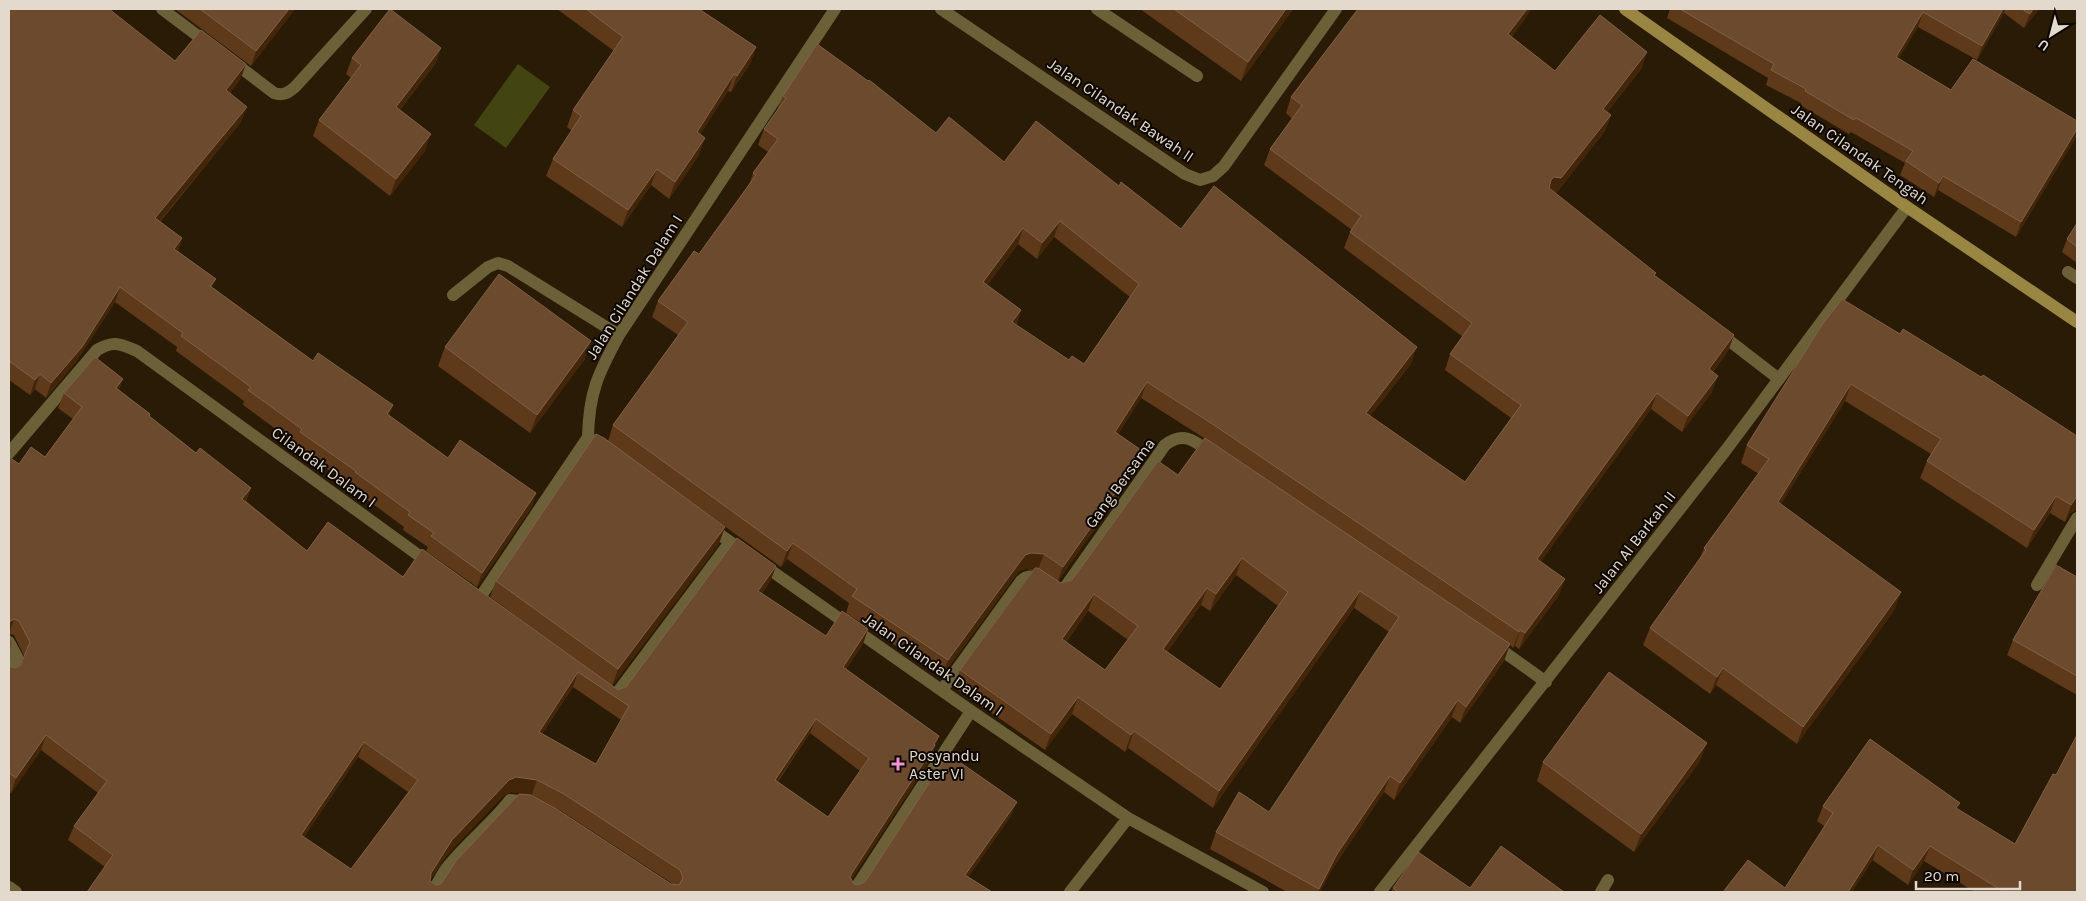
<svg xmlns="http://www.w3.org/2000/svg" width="2086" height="901" viewBox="0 0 2086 901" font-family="Karla,sans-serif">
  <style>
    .water { fill: #424511 }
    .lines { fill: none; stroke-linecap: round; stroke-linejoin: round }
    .lane { stroke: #6c6038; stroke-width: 12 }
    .street { stroke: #6c6038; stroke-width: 12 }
    .secondary { stroke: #998643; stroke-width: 12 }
    .wall { fill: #5e391a; fill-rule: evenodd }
    .shaded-wall { fill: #43260a }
    .building { fill: #6c4a2e; stroke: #7f6147; fill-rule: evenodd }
    .poi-dot { fill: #f491d4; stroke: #0d0702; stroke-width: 2 }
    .labels { text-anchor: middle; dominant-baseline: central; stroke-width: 4; stroke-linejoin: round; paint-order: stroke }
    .street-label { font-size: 16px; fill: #e3dacd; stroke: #0d0702 }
    .poi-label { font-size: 16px; fill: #e3dacd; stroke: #0d0702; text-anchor: start }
  </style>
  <rect width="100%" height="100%" fill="#291b06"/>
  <path class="water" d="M518 64 550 87 506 148 474 125Z"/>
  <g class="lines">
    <path class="lane" d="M2037 585 2077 518"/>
    <path class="street" d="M162 9 210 45
      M941 9 1185 174 1200 180 1213 176 1224 166 1336 9
      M1097 9 1197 76
      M232 61 274 93C283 96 288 93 295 87L366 9
      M2068 272 2077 278
      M453 295 488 267 498 263 508 266 619 335
      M1718 332 1779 379
      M604 449 588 437C589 392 598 374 619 335L835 9
      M9 453 97 350C114 340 120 344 137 351L432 565
      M709 527 971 711 1128 818 1263 892
      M1059 592 1066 586 1165 445C1185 430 1196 442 1214 455
      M472 594 479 599 588 437
      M9 642 17 657 9 675
      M1493 644 1546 682
      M942 690 1021 581C1029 573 1034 577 1042 582
      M609 694 614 697 730 542
      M9 887 16 892
      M432 892C437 885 441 876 446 869 465 844 491 825 510 800L529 802
      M853 892 971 711
      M1070 892 1128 818
      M1380 892 1726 450 1907 207
      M1601 892 1608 880"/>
    <path class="secondary" d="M1625 9 1907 207 2077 322"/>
  </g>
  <path class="wall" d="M9 9 175 61 241 78 230 93 241 122 160 222 182 238 178 251 216 279 212 287 313 361 393 405 389 415 448 458 536 493 531 508 477 587 426 551 428 547 403 530 404 527 350 487V485L295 446 296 444 243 405 244 401 176 351 177 347 115 302 76 362 46 398 35 389 30 395 9 380Z
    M175 9H295L251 66Z
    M557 9H699L756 47 750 64 731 92 728 91 700 134 699 155 669 199 651 185 622 227 546 176 553 159 572 131 567 127 573 110 614 51Z
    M1140 9H1293L1241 81Z
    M1670 9H2039L2024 28 2004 13 1977 60 1918 27 1898 58 1951 90 2077 121V133L2076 137 2016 237 1938 190 1934 197 1900 175 1905 163 1851 132 1849 134 1800 105 1801 103 1766 85 1768 78 1667 18Z
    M1512 37 1555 71 1642 68 1607 112 1611 115 1605 131 1556 193 1655 276 1734 335 1728 351 1713 372 1712 392 1682 432 1651 409 1541 561 1559 595 1519 649 1515 646 1513 648 1510 645 1504 661 1460 723 1452 717 1394 800 1384 792 1331 871 1320 892H1287L1210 849 1216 832 1269 812 1389 632 1354 608 1213 808 1128 748 1125 752 1072 714 1045 750 954 687 960 670 1033 570 1025 569 1019 571 942 676 846 613 849 603 787 559 781 567 644 468 719 544 612 686 490 597 496 581 608 441 613 425 678 335 652 317 658 301 699 254 749 185 753 173 768 152 758 145 764 129 777 110 783 96 936 133 1004 162 1119 186 1181 229 1411 364 1370 416 1465 482 1511 418 1445 370 1450 354 1463 337 1344 248 1350 232 1352 230 1264 165 1270 149 1292 119 1286 113 1291 97ZM1054 237 1130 297 1084 364 1069 360 1016 325 1021 310 987 285 1018 244 1037 259ZM1141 398 1204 438 1178 475 1072 580 1061 583 1058 581 1138 468 1118 434ZM1236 575 1278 606 1220 689 1167 652 1201 605 1210 611ZM1088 611 1128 640 1105 670 1066 642Z
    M441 48 435 64 400 110 425 151 390 196 313 136 319 120 351 78 346 74 352 58Z
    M2077 223V263L2062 252 2067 239Z
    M1842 299 2077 510 2070 513 2065 522 2050 513 2027 548 1920 478 1927 461 1931 454 1845 401 1781 504 1895 609 1797 744 1716 685 1710 694 1643 645 1650 628 1700 558 1704 548 1759 474 1741 463 1747 445Z
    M591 341 584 360 530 433 438 366 445 347Z
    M119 391 150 414V417L196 453 251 488 246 501 307 551 403 577 618 690 626 687 771 580 762 593 826 636 868 629 863 644 846 669 939 736 930 760 851 880 854 884 858 885 1011 816 968 877 992 892H87L105 867 68 840 74 826 98 793 41 750 11 793 9 792V666L15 668 20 666 24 656 14 635 9 634 13 643 9 655V457L19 464 45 457 73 419 58 408 64 393ZM573 687 621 720 596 764 542 734ZM810 733 860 771 828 817 778 782ZM358 757 408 792 351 869 304 837ZM511 792 532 795 558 809 673 884 436 885 430 881V880L447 855 504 795Z
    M2077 577V695L2007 655 2013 640Z
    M1700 761 1634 852 1537 781 1543 762Z
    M1823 806 1958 809 2077 892H1975L1924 861 1908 885 1817 821Z
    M1393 888H1470L1564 892H1391Z"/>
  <path class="shaded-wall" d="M289 9H295L251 66 256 51Z
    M1286 9H1293L1241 81 1248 62Z
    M1527 9H1532L1503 50 1508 34Z
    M2003 9H2005L2004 13 1977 60 1982 46Z
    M2033 9H2039L2024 28 2030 14Z
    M1923 12 1918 27 1891 71 1896 57Z
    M756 47 750 64 731 92 737 76Z
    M441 48 435 64 390 123 396 107Z
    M1647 52 1642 68 1597 125 1603 109Z
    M246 64 241 78 221 105 226 90Z
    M734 74 728 91 691 149 697 132Z
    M247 107 241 122 150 233 155 218Z
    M1611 115 1605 131 1556 194 1548 193 1551 180 1554 177Z
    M2077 129V133L2076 137 2016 237 2021 222Z
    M431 134 425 151 390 196 396 179Z
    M705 138 699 155 669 199 675 182Z
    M657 169 651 185 622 227 628 210Z
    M1943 176 1938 190 1934 197 1939 183Z
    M1060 221 1054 237 1037 259 1042 243Z
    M1023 228 1018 244 977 298 983 282Z
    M182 238 177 253 174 249Z
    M120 287 115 302 76 362 46 398 51 383Z
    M1021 310 1015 326 1012 322Z
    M1734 335 1728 351 1703 385 1709 369Z
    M591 341 584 360 530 433 537 415Z
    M1417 347 1411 364 1360 429 1366 413Z
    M40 374 35 389 30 395 35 380Z
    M1718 376 1712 392 1682 432 1688 416Z
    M123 379 118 394 116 388Z
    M1147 382 1141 398 1109 448 1115 432Z
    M1851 384 1845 401 1772 519 1778 502Z
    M1657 393 1651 409 1531 575 1537 559Z
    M393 405 388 419 387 414Z
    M1144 452 1138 468 1057 583 1063 567Z
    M251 488 245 502 242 499Z
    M536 493 531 508 477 587 482 573Z
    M2056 496 2050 513 2027 548 2034 530Z
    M2077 496V510L2070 513 2065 522 2071 505Z
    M725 527 719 544 612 686 618 669Z
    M793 543 787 559 781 567 787 551Z
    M1031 553 1044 554 1038 570 1025 569 1019 571 942 676 948 660 1025 555Z
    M1242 558 1236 575 1210 611 1216 594Z
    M776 566 771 580 753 605 758 591Z
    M1565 579 1559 595 1519 649 1525 633Z
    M1207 588 1201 605 1157 666 1163 649Z
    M1360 591 1354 608 1213 808 1219 791Z
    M1901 592 1895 609 1797 744 1803 727Z
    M1094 594 1088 611 1055 656 1062 639Z
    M14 619 9 634V622Z
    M868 629 863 644 838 682 843 667Z
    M1520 630 1515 646 1513 648 1519 632Z
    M1510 644 1504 661 1460 723 1466 707Z
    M1723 668 1716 685 1710 694 1717 677Z
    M578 672 573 687 533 747 539 732Z
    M1078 697 1072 714 1045 750 1051 734Z
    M1458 700 1452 717 1394 800 1400 783Z
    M816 719 810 733 769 794 775 780Z
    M1134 731 1128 748 1125 752 1131 735Z
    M46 735 41 750 11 793 16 778Z
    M939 736 930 760 846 888 852 873Z
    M364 742 358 757 295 850 301 835Z
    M1707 743 1700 761 1634 852 1641 834Z
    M1390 776 1384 792 1331 871 1320 892H1318L1337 854Z
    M516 777 537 780 532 795 511 792 504 795 447 855 425 887 431 873 452 840 509 780Z
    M1017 802 1011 816 959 890 965 875Z
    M1878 845 1873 860 1852 892H1848Z
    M1930 846 1924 861 1908 885 1913 870Z"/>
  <path class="building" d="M9 9H109L175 61 201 30 246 64 226 90 247 107 155 218 182 238 174 249 216 279 210 286 313 361 318 353 393 405 387 414 448 458 460 440 536 493 482 573 431 536 434 533 408 515 410 512 355 472 356 471 300 432 302 429 248 390 251 387 181 336 183 333 120 287 82 347 51 383 40 374 35 380 9 361Z
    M200 9H289L256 51Z
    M390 9 441 48 396 107 431 134 396 179 319 120 361 65 352 58Z
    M586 9H699L756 47 737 76 734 74 697 132 705 138 675 182 657 169 628 210 553 159 581 116 573 110 623 37Z
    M1174 9H1286L1248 62Z
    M1358 9H1527L1508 34 1555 71 1600 15 1647 52 1603 109 1611 115 1561 178 1554 177 1551 180 1549 188 1656 273 1654 275 1734 335 1709 369 1718 376 1688 416 1657 393 1537 559 1565 579 1525 633 1520 630 1519 632 1214 425 1147 382 1115 432 1144 452 1063 567 1044 554 1031 553 1025 555 948 660 852 596 857 589 793 543 787 551 613 425 688 322 658 301 694 251 699 254 756 175 753 173 778 139 764 129 786 98 783 96 817 44 868 81 869 80 936 133 949 117 1004 162 1036 121 1119 186 1121 182 1181 229 1214 186 1417 347 1366 413 1465 482 1521 405 1450 354 1472 323 1350 232 1361 216 1270 149 1302 105 1291 97ZM1060 221 1139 284 1084 364 1072 356 1069 360 1012 322 1021 310 983 282 1023 228 1042 243Z
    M1680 9H2003L1982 46 1923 12 1896 57 1951 90 1973 59 2077 121V129L2021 222 1943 176 1939 183 1906 161 1913 151 1856 118 1854 120 1805 91 1806 89 1771 70 1774 64Z
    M2022 9H2033L2030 14Z
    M2077 223V247L2067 239Z
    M499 274 591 341 537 415 445 347Z
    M1842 299 1900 334 1903 329 1981 377 1983 375 2077 436V496L2071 505 2056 496 2034 530 1927 461 1941 439 1851 384 1778 502 1901 592 1803 727 1723 668 1717 677 1650 628 1706 550 1704 548 1769 459 1747 445 1822 325Z
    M95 357 123 379 116 388 150 414 149 416 196 453 200 448 251 488 242 499 307 551 328 522 403 577 422 549 618 690 626 687 737 538 776 566 758 591 826 636 842 611 868 629 843 667 939 736 934 744 935 745 852 873 850 877 854 884 858 885 865 882 948 754 1017 802 965 875 992 892H87L113 855 74 826 107 781 46 735 16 778 9 773V666L15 668 20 666 30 642 19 621 14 619 9 622V457L19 464 31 447 45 457 82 407 64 393ZM578 672 629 706 596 764 539 732ZM816 719 869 758 828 817 775 780ZM364 742 418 780 351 869 301 835ZM516 777 537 780 564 794 680 870 683 878 679 885 671 884 555 808 531 795 519 794 456 861 441 884 436 885 430 881 431 873 452 840 509 780Z
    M596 434 604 438 725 527 618 669 496 581Z
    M1205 438 1510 644 1466 707 1458 700 1400 783 1390 776 1337 854 1319 889 1216 832 1239 792 1269 812 1399 617 1360 591 1219 791 1134 731 1131 735 1078 697 1051 734 960 670 1035 568H1038L1061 583 1072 580 1158 461 1178 475ZM1242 558 1288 592 1220 689 1163 649 1207 588 1216 594ZM1094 594 1138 626 1105 670 1062 639Z
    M2056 565 2077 577V676L2013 640Z
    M9 634 13 643 9 653Z
    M1609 672 1707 743 1641 834 1543 762Z
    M2077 735V892H2004L1930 846 1913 870 1878 845 1848 892H1723L1748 860 1785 888 1833 813 1823 806 1870 739 1960 803 1956 808 2015 844 2053 774 2056 775Z
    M1501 846 1564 892H1395L1396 890 1393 888 1418 852 1470 888Z"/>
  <path class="poi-dot" d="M895.5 756.5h5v5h5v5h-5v5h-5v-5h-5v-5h5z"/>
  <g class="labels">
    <g class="street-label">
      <text transform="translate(1121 110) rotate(34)">Jalan Cilandak Bawah II</text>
      <text transform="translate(1860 154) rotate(35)">Jalan Cilandak Tengah</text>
      <text transform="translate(634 287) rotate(-58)">Jalan Cilandak Dalam I</text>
      <text transform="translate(324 467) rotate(36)">Cilandak Dalam I</text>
      <text transform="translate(1120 483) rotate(-54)">Gang Bersama</text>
      <text transform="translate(1634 542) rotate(-52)">Jalan Al Barkah II</text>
      <text transform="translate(933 664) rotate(35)">Jalan Cilandak Dalam I</text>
    </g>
    <g class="poi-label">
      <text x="909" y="755">Posyandu<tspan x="909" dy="18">Aster VI</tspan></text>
    </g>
  </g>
  <rect width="2086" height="901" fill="none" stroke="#e3dacd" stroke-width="20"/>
  <g transform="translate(2051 35) rotate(216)" stroke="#0d0702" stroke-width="4" paint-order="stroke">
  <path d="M0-4L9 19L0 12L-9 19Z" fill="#e3dacd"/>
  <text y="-8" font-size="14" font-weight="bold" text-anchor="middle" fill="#e3dacd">U</text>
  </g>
  <path d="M1916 881v8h104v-8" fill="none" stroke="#e3dacd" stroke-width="2.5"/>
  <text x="1924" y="881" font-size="15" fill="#e3dacd" stroke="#0d0702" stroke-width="4" paint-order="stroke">20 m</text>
</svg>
